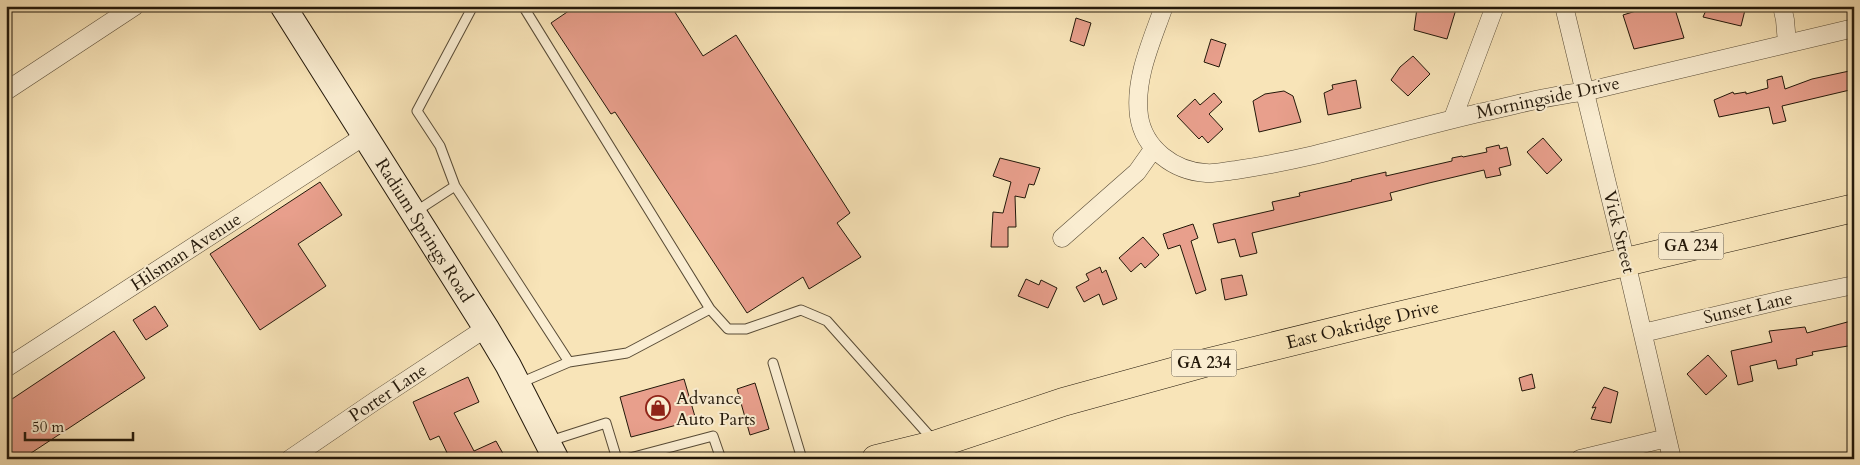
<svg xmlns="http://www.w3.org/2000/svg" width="1860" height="465" viewBox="0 0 1860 465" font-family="Cardo,serif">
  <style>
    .building { fill: #e89f8c; stroke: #23180a }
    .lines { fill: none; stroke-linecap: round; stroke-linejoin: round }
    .lane-casing { stroke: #584b36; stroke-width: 11 }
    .street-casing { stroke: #584b36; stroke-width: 19 }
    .secondary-casing { stroke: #23180a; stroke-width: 27 }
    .primary-casing { stroke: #23180a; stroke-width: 29 }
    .lane { stroke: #faedd1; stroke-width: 9 }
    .street { stroke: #faedd1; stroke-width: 18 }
    .secondary { stroke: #faedd1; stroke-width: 25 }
    .primary { stroke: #f8e4b8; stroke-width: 28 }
    .labels { text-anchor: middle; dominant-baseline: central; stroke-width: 4; stroke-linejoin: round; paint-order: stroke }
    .shield { fill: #faedd1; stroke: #645846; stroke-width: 1 }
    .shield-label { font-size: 16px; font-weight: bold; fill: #23180a }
    .street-label { font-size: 18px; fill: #23180a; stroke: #faedd1 }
    .poi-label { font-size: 18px; fill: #23180a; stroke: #faedd1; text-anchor: start }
  </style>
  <rect width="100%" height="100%" fill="#f8e4b8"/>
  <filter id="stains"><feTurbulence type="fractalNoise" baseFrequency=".004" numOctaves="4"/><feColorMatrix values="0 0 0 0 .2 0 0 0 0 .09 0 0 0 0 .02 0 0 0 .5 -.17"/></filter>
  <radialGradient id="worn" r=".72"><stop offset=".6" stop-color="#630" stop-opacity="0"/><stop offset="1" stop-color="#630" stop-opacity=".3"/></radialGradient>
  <path class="building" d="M576 6H671L703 56 736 35 850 213 837 223 861 257 809 289 803 277 747 313 615 112 611 114 551 23Z
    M1430 6H1457L1447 39 1414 30 1417 8Z
    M1652 6H1674L1684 38 1634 49 1623 15Z
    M1708 6H1746L1741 26 1703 17Z
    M1076 18 1091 23 1084 46 1070 41Z
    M1211 39 1226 44 1219 67 1204 62Z
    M1413 56 1430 74 1408 96 1391 80 1400 67Z
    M1854 70V89L1782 106 1786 121 1773 124 1769 107 1719 117 1714 100 1733 92 1734 94 1746 92V94L1768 88 1767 80 1782 76 1785 89 1812 79Z
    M1356 80 1361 108 1328 115 1324 93 1333 89 1332 85Z
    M1284 91 1293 96 1301 122 1259 132 1253 101 1265 94Z
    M1214 93 1222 102 1209 114 1223 129 1208 143 1202 136 1199 139 1177 116 1195 99 1200 105Z
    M1543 138 1562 160 1547 174 1527 152Z
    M1499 145 1500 149 1507 147 1511 165 1499 168 1501 175 1486 178 1484 170 1429 183 1390 193 1392 200 1252 233 1257 253 1240 257 1235 239 1218 243 1213 224 1274 210 1272 202 1300 196 1299 193 1352 181 1351 180 1386 172V176L1452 161V158L1462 156 1463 157 1487 152 1486 148Z
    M1000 158 1040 168 1034 185 1029 184 1025 198 1015 196 1016 227H1008V247H991L993 212 1003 213 1011 182 993 176Z
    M320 182 342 215 298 244 326 286 260 330 210 254Z
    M1193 224 1198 238 1191 241 1206 290 1196 294 1180 245 1168 249 1163 234Z
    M1143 237 1159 255 1145 268 1141 263 1131 272 1119 258Z
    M1100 267 1102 273 1106 270 1117 299 1103 305 1099 294 1084 302 1076 287 1089 280 1086 274Z
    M1242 275 1247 295 1225 300 1221 279Z
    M1026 279 1039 285 1041 280 1057 288 1048 308 1018 296Z
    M155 306 168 326 146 340 133 320Z
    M1851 321 1854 328V345L1812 352 1813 355 1796 359 1797 365 1778 369 1776 360 1750 366 1753 381 1738 385 1731 351 1772 342 1769 331 1805 327 1807 333Z
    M114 331 145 378 22 459H6V403Z
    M1708 355 1727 376 1706 395 1687 374Z
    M1532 374 1535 388 1522 391 1519 378Z
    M468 377 479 402 454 413 474 451 496 441 506 459H450L439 436 430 440 413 402Z
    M684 379 696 420 631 437 620 397Z
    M755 383 769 429 750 435 737 389Z
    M1604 387 1618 392 1611 423 1591 419 1596 407 1592 408Z"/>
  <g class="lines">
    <defs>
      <path id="lane" d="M473 6 417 111 440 146 455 186 569 362
        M523 6 710 309
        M415 212 455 186
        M773 363 802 459
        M520 383 569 362 627 353 710 309 728 329H746L801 310 827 321 934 441
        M550 441 606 423 617 459
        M626 459 713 436 721 459"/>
      <path id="street" d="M1164 6C1152 41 1134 78 1139 116 1144 149 1174 171 1206 173 1215 174 1226 171 1236 170 1263 166 1288 161 1314 155 1371 141 1427 125 1483 112 1517 105 1549 95 1584 92L1854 28
        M1564 6 1626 262 1672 459
        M1782 6 1785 20 1787 43
        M6 91 135 6
        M1453 118 1495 6
        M1062 238 1137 172 1154 148
        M1643 333 1786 299 1854 285
        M6 368 366 135
        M290 459 375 401 486 328
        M1580 459 1667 438"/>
      <g id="secondary">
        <path id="s1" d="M283 6 486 328 508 365 556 459"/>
      </g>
      <g id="primary">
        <path id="s2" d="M876 459 937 444 1063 402 1201 364 1372 322 1854 208"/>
      </g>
    </defs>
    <use href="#lane" class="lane-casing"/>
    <use href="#street" class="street-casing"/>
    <use href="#secondary" class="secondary-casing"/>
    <use href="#primary" class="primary-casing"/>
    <use href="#lane" class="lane"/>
    <use href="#street" class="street"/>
    <use href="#secondary" class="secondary"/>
    <use href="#primary" class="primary"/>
  </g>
  <defs>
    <symbol id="shop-ring" viewBox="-11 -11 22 22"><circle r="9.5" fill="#faedd1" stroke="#8f2418" stroke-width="1.5"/><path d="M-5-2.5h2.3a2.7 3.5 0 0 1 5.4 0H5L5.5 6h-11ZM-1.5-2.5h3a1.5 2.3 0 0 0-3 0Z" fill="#8f2418"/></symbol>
  </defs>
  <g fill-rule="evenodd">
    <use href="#shop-ring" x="644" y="394" width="28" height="28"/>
  </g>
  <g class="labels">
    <g class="shield">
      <rect x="1658.5" y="232.5" width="65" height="27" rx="4"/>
      <rect x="1171.5" y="349.5" width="65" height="27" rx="4"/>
    </g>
    <g class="shield-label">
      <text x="1691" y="246">GA 234</text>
      <text x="1204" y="363">GA 234</text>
    </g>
    <g class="street-label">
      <text transform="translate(1548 98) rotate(-12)">Morningside Drive</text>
      <text stroke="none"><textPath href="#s1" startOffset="265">Radium Springs Road</textPath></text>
      <text transform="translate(1619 232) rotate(76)">Vick Street</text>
      <text transform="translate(186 252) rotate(-33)">Hilsman Avenue</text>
      <text transform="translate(1748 308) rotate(-13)">Sunset Lane</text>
      <text stroke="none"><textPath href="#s2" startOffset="505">East Oakridge Drive</textPath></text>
      <text transform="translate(388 393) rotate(-34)">Porter Lane</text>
    </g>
    <g class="poi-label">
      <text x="676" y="398">Advance<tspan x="676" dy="21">Auto Parts</tspan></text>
    </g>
  </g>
  <rect width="1860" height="465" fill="none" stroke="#f8e4b8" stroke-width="25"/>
  <rect x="8" y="8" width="1845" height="450" fill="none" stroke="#23180a" stroke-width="2.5"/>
  <rect x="12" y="12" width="1835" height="440" fill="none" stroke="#23180a"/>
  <path d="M25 432v8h108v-8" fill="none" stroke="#23180a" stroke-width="2.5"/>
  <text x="32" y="432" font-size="15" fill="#23180a" stroke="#faedd1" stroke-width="4" paint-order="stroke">50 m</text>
  <rect width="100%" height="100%" filter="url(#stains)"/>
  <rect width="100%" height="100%" fill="url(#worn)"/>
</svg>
